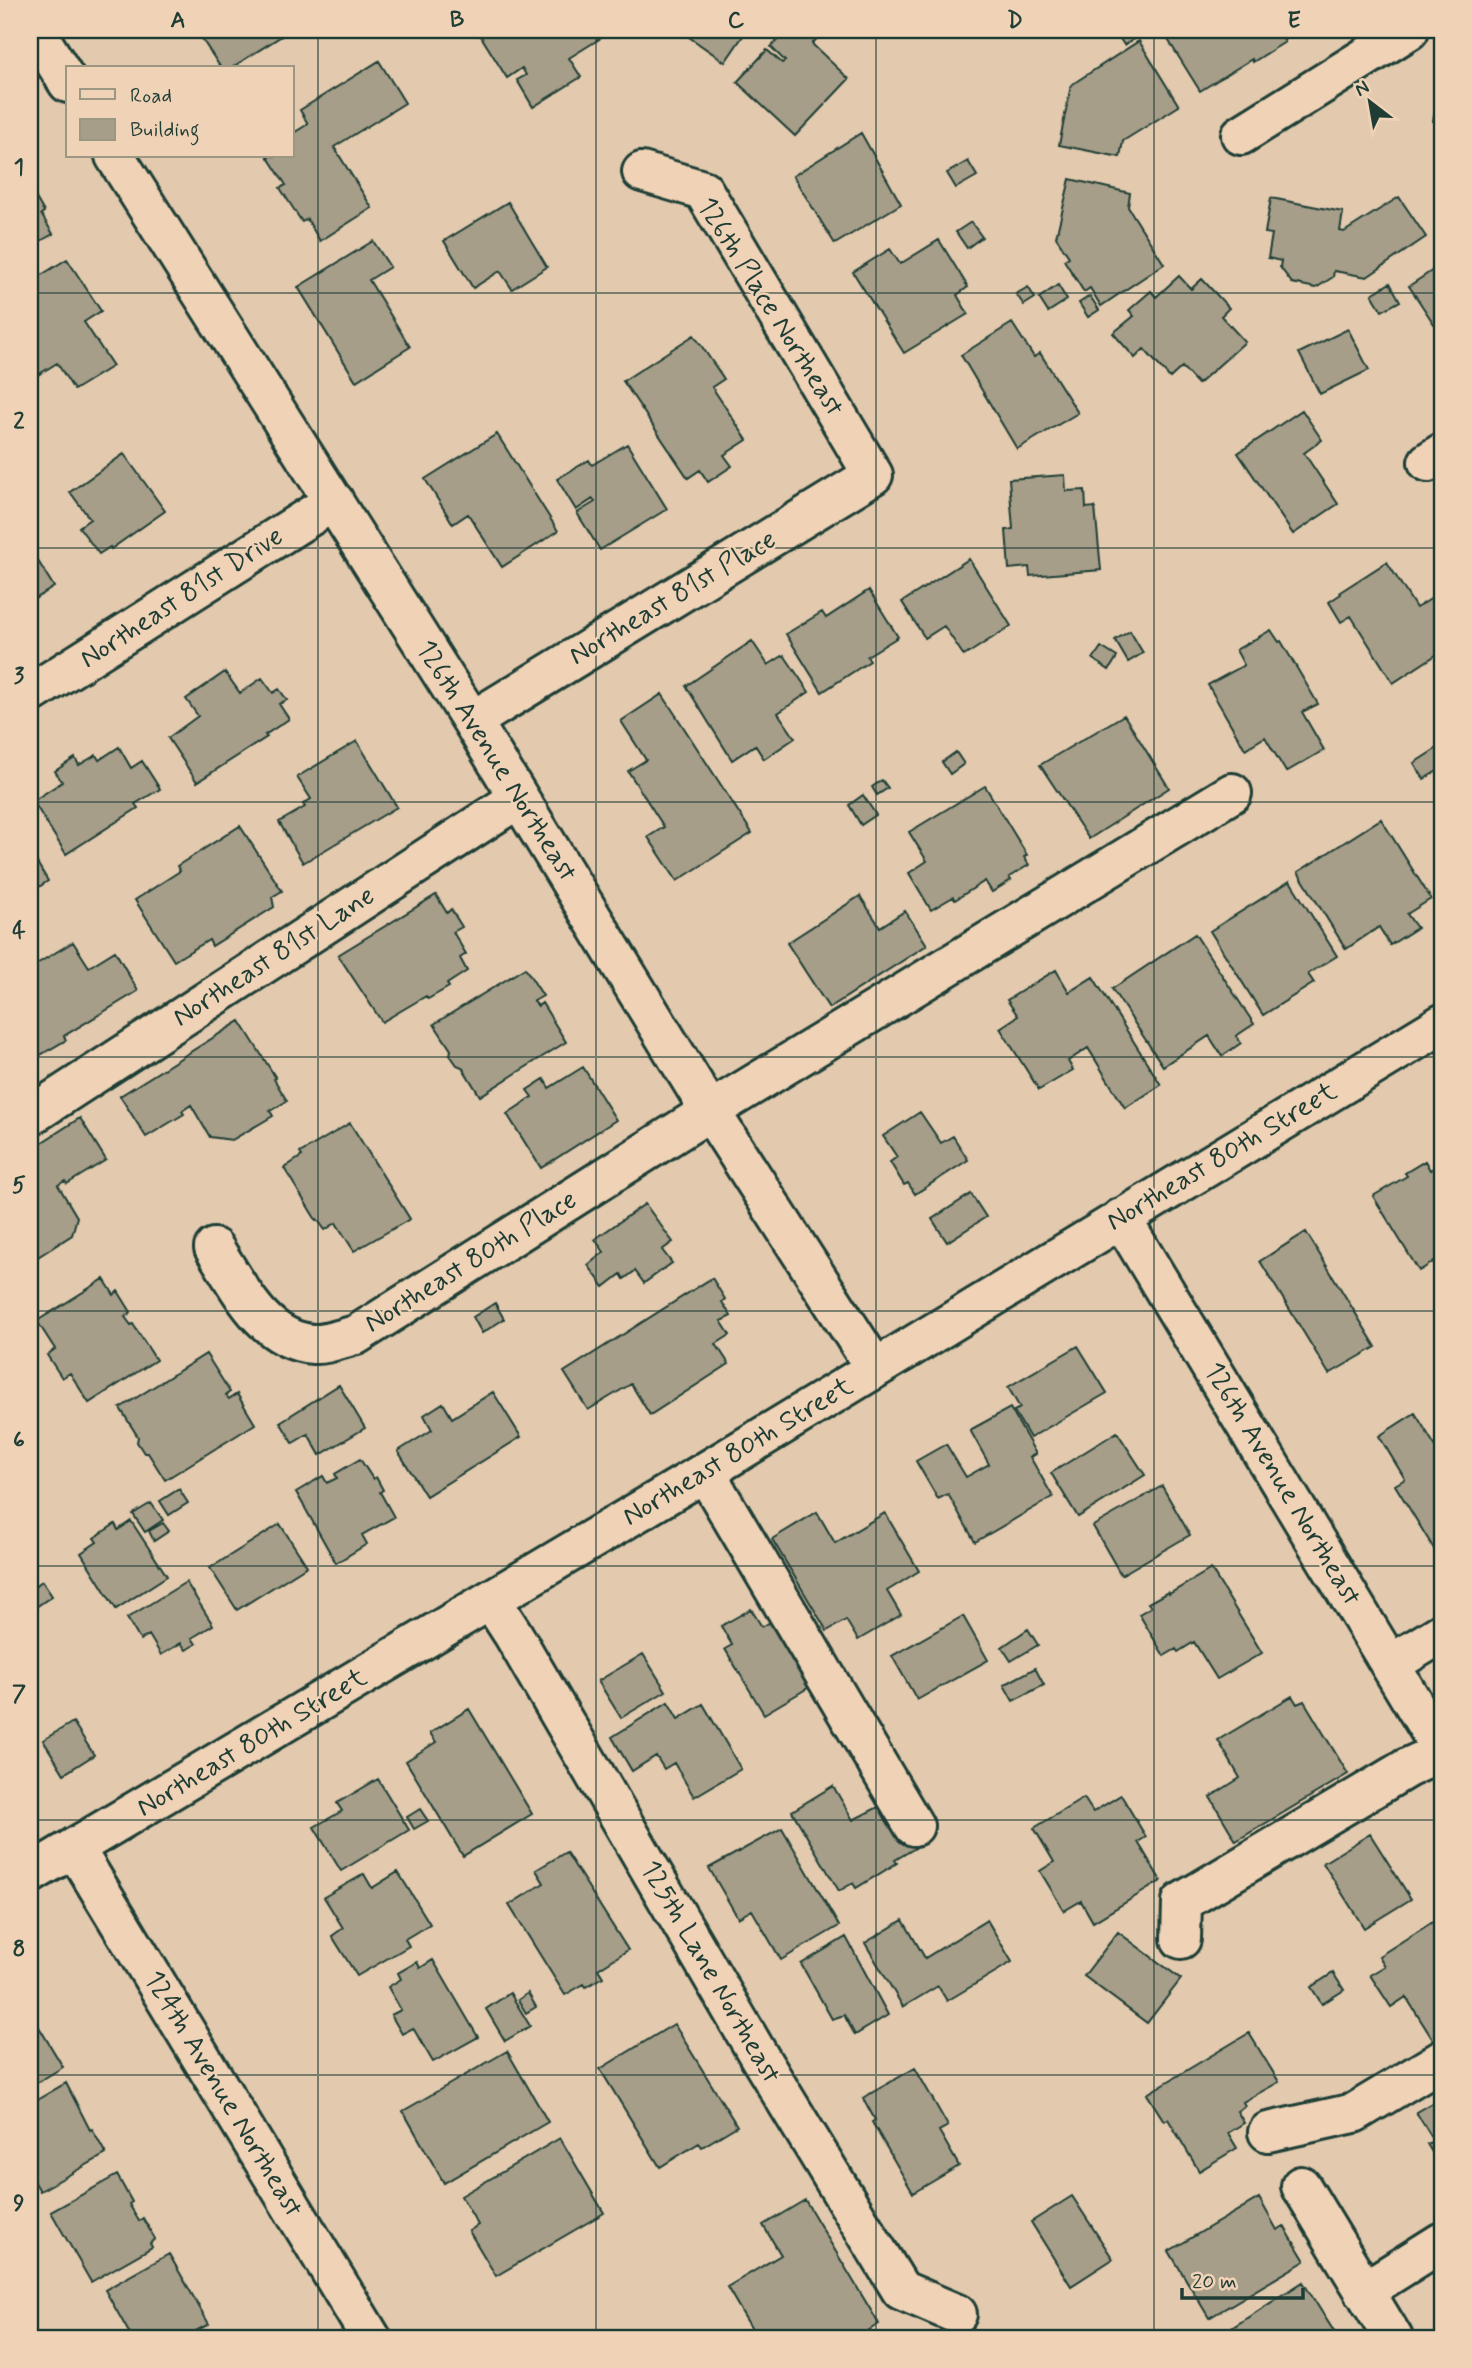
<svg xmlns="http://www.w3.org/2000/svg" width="1472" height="2368" viewBox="0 0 1472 2368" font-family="Mynerve,sans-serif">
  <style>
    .building { fill: #a69e89; stroke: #1f3d34; stroke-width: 2 }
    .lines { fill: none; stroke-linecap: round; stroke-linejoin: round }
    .minor-casing { stroke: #1f3d34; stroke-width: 44 }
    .minor { stroke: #f0d3b7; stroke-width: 38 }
    .grid { fill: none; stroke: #1f3d34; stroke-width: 2; stroke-opacity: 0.55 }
    .labels { text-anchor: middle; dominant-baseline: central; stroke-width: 5; stroke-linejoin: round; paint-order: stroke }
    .street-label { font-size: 28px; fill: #1f3d34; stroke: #f0d3b7 }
    .neatline { fill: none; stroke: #1f3d34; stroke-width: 2.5 }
    .grid-label { font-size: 23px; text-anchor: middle; font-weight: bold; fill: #1f3d34 }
  </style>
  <rect width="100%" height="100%" fill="#e3caaf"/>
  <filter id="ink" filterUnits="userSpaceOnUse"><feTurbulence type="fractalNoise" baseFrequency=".0143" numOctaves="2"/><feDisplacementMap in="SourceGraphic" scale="14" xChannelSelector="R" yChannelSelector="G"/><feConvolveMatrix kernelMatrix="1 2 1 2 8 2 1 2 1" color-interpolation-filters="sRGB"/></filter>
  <g filter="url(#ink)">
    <path class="building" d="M196 30H291L231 68H221Z
      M477 30H596L601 38 569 58 581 77 533 107 517 80 526 75 522 68 507 78Z
      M694 30H747L725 62 689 37Z
      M787 30H816L821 34 812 44 849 79 795 136 737 82 767 50 782 63 785 61 771 47Z
      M1125 30H1136L1140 36 1124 45 1117 34Z
      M1162 30H1296L1283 38 1285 42 1253 62 1252 59 1200 91Z
      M1139 41 1179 106 1123 141 1120 157 1059 145 1071 85Z
      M379 61 405 103 334 147 372 208 320 241 307 219 302 222 280 188 286 185 267 156H292V134L308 124 300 110Z
      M1441 85H1442V148L1433 146 1438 123 1433 121Z
      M861 133 901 204 835 244 793 176Z
      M968 161 977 176 956 188 947 173Z
      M1070 179 1130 193 1128 207 1164 264 1101 306 1090 288 1084 292 1064 260 1069 257 1056 237Z
      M30 188 44 212 41 214 53 234 30 247Z
      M1399 197 1426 237 1367 277 1334 271 1333 277 1316 288 1292 283 1280 267 1281 261 1268 258 1272 234 1265 233 1271 198 1343 212 1340 231 1344 232Z
      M508 202 547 267 512 289 500 271 473 288 444 241Z
      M971 222 982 237 967 248 956 232Z
      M939 240 968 287 957 295 968 314 904 353 853 272 890 249 900 264Z
      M373 241 390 267 369 280 410 347 356 381 298 287Z
      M67 259 101 311 84 322 113 366 74 390 57 363 36 376 30 366V282Z
      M1442 264V319L1434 324 1409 286Z
      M1179 276 1191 289 1202 279 1229 308 1221 316 1245 342 1198 384 1182 367 1170 378 1144 349 1135 358 1113 333 1134 316 1129 310 1151 291 1156 297Z
      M1390 283 1400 301 1382 311 1372 294Z
      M1058 285 1067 300 1048 312 1039 298Z
      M1028 287 1035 298 1024 305 1016 294Z
      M1090 296 1099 310 1088 317 1079 303Z
      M1012 323 1034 357 1040 353 1078 413 1017 449 961 355Z
      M1348 329 1369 370 1320 394 1299 353Z
      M694 335 724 379 712 387 747 440 724 455 732 466 708 482 700 470 688 478 623 381Z
      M1302 410 1322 440 1304 453 1338 504 1293 534 1238 453Z
      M497 434 558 531 502 567 468 514 453 524 425 479Z
      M627 444 667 509 600 550 577 513 595 502 593 499 576 510 557 479 589 460 592 465Z
      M124 454 165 511 111 549 110 547 99 554 79 527 90 519 70 492Z
      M1065 475 1066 491 1085 490 1086 508 1095 507 1101 570 1030 576 1029 567 1009 569 1006 530 1013 529 1009 479Z
      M30 548 54 587 30 602Z
      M969 559 1011 626 964 656 944 626 925 638 902 602Z
      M1387 562 1416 608 1442 592V651L1393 683 1351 616 1341 622 1329 602 1341 594 1340 592Z
      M869 590 898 637 867 656 870 661 822 692 786 634 822 612 826 618Z
      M1271 630 1279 642 1281 641 1318 704 1302 712 1324 750 1286 772 1265 737 1245 749 1208 685 1244 665 1236 650Z
      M1130 631 1143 653 1128 662 1115 640Z
      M752 641 768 665 784 655 809 692 778 713 795 738 764 759 755 745 732 760 686 686Z
      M1101 647 1117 657 1109 670 1093 659Z
      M225 672 240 693 262 678 273 693 279 689 287 700 279 704 289 719 265 735 267 737 197 782 168 738 198 716 186 699Z
      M662 694 752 833 677 881 648 837 664 827 628 771 646 760 621 721Z
      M1124 715 1169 788 1089 839 1040 765Z
      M357 741 397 807 303 863 279 822 305 807 303 804 311 799 297 777Z
      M1442 745V768L1424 779 1414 763Z
      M119 747 131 768 142 761 160 789 135 804 138 808 66 854 33 801 62 782 55 771 75 758 79 765 96 755 99 760Z
      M956 752 964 764 950 774 942 762Z
      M882 780 888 788 877 795 872 787Z
      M985 786 1027 855 1024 857 1029 865 1009 877 1011 880 992 892 985 881 955 900 953 897 931 910 909 873 927 861 909 832Z
      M863 795 876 815 861 825 849 805Z
      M1381 819 1431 899 1407 914 1417 928 1390 945 1379 927 1346 949 1298 872Z
      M240 826 282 891 272 897 274 907 212 946 209 940 174 961 135 900 180 871 177 866Z
      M30 851 48 881 30 893Z
      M1290 881 1337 956 1308 974 1314 983 1263 1015 1210 931Z
      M436 895 447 913 451 909 462 927 453 932 466 954 460 958 467 971 447 984 449 987 428 999 426 996 382 1022 338 955Z
      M860 896 880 927 905 911 927 945 829 1008 787 943Z
      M1195 934 1254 1024 1236 1036 1241 1043 1222 1056 1209 1036 1163 1066 1112 989Z
      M73 942 89 967 115 951 138 991 64 1036 66 1040 30 1061V968Z
      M525 968 543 996 534 1001 538 1006 542 1003 566 1042 480 1096 462 1067 457 1065 450 1055 451 1050 434 1024Z
      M1056 970 1069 992 1093 977 1161 1085 1125 1108 1088 1048 1068 1061 1073 1070 1039 1090 1000 1028 1018 1016 1007 1000Z
      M240 1021 276 1078 274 1079 287 1101 270 1111 273 1116 232 1140 210 1137 191 1105 182 1111 184 1114 146 1137 120 1096Z
      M583 1067 616 1120 541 1168 507 1114 532 1097 527 1090 544 1079 549 1088Z
      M920 1112 941 1143 953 1136 968 1160 915 1194 908 1183 904 1185 890 1162 897 1157 883 1136Z
      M80 1118 106 1160 67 1184 65 1181 58 1185 77 1217 72 1235 30 1262V1150Z
      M350 1123 410 1219 354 1251 336 1223 325 1230 317 1219 316 1220 284 1168 302 1156 300 1153Z
      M1425 1161 1430 1170 1442 1163V1268L1437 1260 1419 1271 1373 1196 1407 1176 1405 1173Z
      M971 1194 986 1217 947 1242 932 1219Z
      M645 1204 673 1242 662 1250 672 1263 644 1283 635 1271 624 1279 621 1274 604 1287 588 1265 604 1252 595 1239Z
      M1306 1232 1376 1347 1329 1374 1260 1261Z
      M712 1278 725 1299 722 1302 731 1316 721 1321 730 1335 716 1344 729 1364 650 1415 631 1384 588 1410 564 1372Z
      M104 1279 114 1295 118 1291 131 1312 125 1317 131 1325 133 1324 156 1360 89 1403 70 1373 62 1378 47 1355 55 1349 37 1321Z
      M495 1303 504 1319 482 1333 473 1317Z
      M1078 1346 1107 1393 1030 1438 1014 1411 1020 1408 1008 1387Z
      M206 1354 230 1392 226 1395 229 1399 237 1394 255 1424 165 1480 148 1453H144L137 1442 138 1437 120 1408Z
      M339 1385 365 1428 320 1455 308 1434 293 1443 280 1422Z
      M493 1392 521 1437 426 1496 398 1451 432 1430 424 1415 443 1403 452 1418Z
      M1010 1408 1036 1454 1030 1457 1053 1497 975 1542 948 1494 938 1499 916 1461 946 1444 966 1477 989 1464 970 1430Z
      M1415 1413 1442 1457V1562L1395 1485 1405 1479 1379 1436Z
      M1117 1432 1145 1475 1078 1517 1051 1473Z
      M360 1459 373 1479 376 1477 383 1490 380 1492 394 1517 362 1535 367 1544 336 1563 296 1492 323 1476 327 1483 337 1478 335 1474Z
      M1162 1486 1190 1535 1121 1575 1093 1526Z
      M179 1489 188 1503 169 1515 160 1501Z
      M151 1503 163 1520 145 1532 133 1514Z
      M817 1512 835 1543 885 1513 919 1571 887 1591 901 1615 858 1640 846 1620 827 1631 772 1539Z
      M131 1521 167 1576 116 1609 81 1553 97 1542 94 1538 115 1524 118 1530Z
      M163 1523 169 1531 154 1541 149 1531Z
      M280 1524 307 1566 237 1610 210 1568Z
      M1211 1569 1262 1653 1217 1679 1194 1642 1178 1652 1176 1649 1164 1656 1139 1614 1151 1607 1148 1603 1168 1592 1169 1594Z
      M42 1581 52 1596 30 1611V1590Z
      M186 1582 213 1625 192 1638 196 1644 186 1650 181 1643 161 1655 149 1635 140 1640 127 1618Z
      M751 1609 762 1627 780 1616 818 1682 764 1714 725 1649 732 1645 721 1626Z
      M963 1616 988 1660 917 1700 892 1656Z
      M1028 1629 1038 1645 1011 1661 1002 1647Z
      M643 1654 666 1691 621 1718 598 1681Z
      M1035 1668 1044 1685 1013 1701 1004 1685Z
      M1292 1696 1297 1704 1304 1701 1348 1774 1236 1841 1210 1797 1240 1778 1218 1740Z
      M668 1702 678 1719 703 1704 741 1769 694 1797 674 1763 664 1769 656 1756 632 1771 612 1737Z
      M469 1709 532 1814 463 1856 406 1761 436 1742 430 1733Z
      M73 1722 94 1755 64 1774 43 1740Z
      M378 1779 409 1830 341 1871 314 1827 342 1811 337 1803Z
      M833 1786 853 1820 890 1801 917 1847 895 1860 897 1863 856 1888 853 1883 839 1891 792 1811Z
      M1121 1795 1146 1837 1138 1842 1161 1881 1093 1922 1081 1901 1064 1911 1040 1871 1054 1862 1034 1828 1084 1798 1093 1812Z
      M420 1809 428 1821 414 1829 407 1817Z
      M782 1828 839 1926 781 1960 752 1910 738 1918 709 1868Z
      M1370 1834 1411 1899 1364 1928 1323 1863Z
      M566 1852 628 1950 598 1969 603 1977 586 1987 584 1984 565 1995 509 1905 544 1883 536 1870Z
      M398 1872 430 1924 405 1939 409 1946 357 1976 332 1936 343 1928 324 1897 364 1874 372 1888Z
      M1442 1916V2038L1435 2043 1406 1997 1391 2007 1370 1975 1385 1966 1379 1956Z
      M903 1920 925 1958 987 1920 1012 1962 947 2001 938 1986 903 2007 865 1943Z
      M1118 1932 1181 1979 1147 2023 1084 1976Z
      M846 1937 888 2015 855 2035 844 2015 832 2019 801 1964Z
      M433 1960 478 2037 433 2062 413 2028 402 2034 391 2015 401 2010 388 1987 401 1979 398 1973 417 1962 420 1968Z
      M1333 1973 1344 1990 1322 2004 1311 1987Z
      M510 1993 530 2026 505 2041 486 2009Z
      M528 1993 536 2007 526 2013 518 2000Z
      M30 2012 63 2067 30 2087Z
      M674 2024 737 2126 702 2147 699 2143 660 2167 600 2069Z
      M1249 2033 1279 2082 1243 2102 1245 2106 1237 2111 1244 2123 1228 2133 1237 2148 1199 2171 1168 2119 1164 2121 1147 2094Z
      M507 2051 548 2122 444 2183 403 2111Z
      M915 2068 948 2126 939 2131 959 2166 913 2193 872 2122 875 2120 863 2098Z
      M66 2083 90 2130 92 2129 106 2154 40 2191 30 2174V2104Z
      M1442 2097V2169L1427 2144 1434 2141 1416 2112Z
      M560 2138 604 2213 496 2276 469 2231 478 2225 461 2196Z
      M117 2175 132 2202 129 2204 139 2221 143 2218 155 2239 150 2243 152 2247 91 2282 51 2212Z
      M1072 2196 1113 2259 1071 2286 1031 2222Z
      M1259 2198 1277 2230 1284 2226 1305 2261 1209 2318 1169 2251Z
      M805 2200 879 2324 856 2338H757L727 2287 781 2255 763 2225Z
      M169 2254 209 2324 183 2338H132L105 2290Z
      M1303 2282 1338 2338H1216Z"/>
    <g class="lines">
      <defs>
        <path id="minor" d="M35 30 68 83
          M1241 135 1409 30
          M115 156 472 721 710 1111 875 1368
          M1428 462 1442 453
          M30 694 334 501
          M472 721 873 475 703 190 642 172
          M30 1116 519 798
          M1121 1218 1442 1751
          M214 1248C238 1285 263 1341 313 1344 326 1345 343 1338 356 1335L710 1111 1232 793
          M705 1472 914 1826
          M491 1600 513 1634 760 2058 901 2290 957 2314
          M1391 1664 1442 1633
          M75 1849 371 2338
          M30 1874 705 1472 1442 1024
          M1181 1939 1182 1902 1407 1768 1442 1752
          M1268 2132 1354 2113 1442 2060
          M1301 2186 1393 2338
          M1364 2291 1442 2242"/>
      </defs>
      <use href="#minor" class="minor-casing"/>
      <use href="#minor" class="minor"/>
    </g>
  </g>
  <path class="grid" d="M318 30V2338M596 30V2338M876 30V2338M1154 30V2338M30 293H1442M30 548H1442M30 802H1442M30 1057H1442M30 1311H1442M30 1566H1442M30 1820H1442M30 2075H1442"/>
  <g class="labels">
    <g class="street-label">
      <text transform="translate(770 307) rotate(58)">126th Place Northeast</text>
      <text transform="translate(182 598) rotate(-33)">Northeast 81st Drive</text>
      <text transform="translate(673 598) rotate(-31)">Northeast 81st Place</text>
      <text transform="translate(496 761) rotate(58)">126th Avenue Northeast</text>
      <text transform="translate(274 957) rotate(-33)">Northeast 81st Lane</text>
      <text transform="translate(1222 1157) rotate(-31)">Northeast 80th Street</text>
      <text transform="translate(471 1262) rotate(-32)">Northeast 80th Place</text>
      <text transform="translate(738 1452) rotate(-31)">Northeast 80th Street</text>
      <text transform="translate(1282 1484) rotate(59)">126th Avenue Northeast</text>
      <text transform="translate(252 1743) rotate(-31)">Northeast 80th Street</text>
      <text transform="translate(710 1972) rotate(60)">125th Lane Northeast</text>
      <text transform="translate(223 2094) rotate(59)">124th Avenue Northeast</text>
    </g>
  </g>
  <rect width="1472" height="2368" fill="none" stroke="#f0d3b7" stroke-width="77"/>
  <rect x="66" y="66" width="228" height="91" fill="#f0d3b7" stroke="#9c9783" stroke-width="2"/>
  <rect x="80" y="89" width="35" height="10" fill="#f0d3b7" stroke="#9c9783" stroke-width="2"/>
  <text x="130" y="102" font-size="21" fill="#1f3d34">Road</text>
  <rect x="80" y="119" width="35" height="21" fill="#a69e89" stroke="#9c9783" stroke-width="2"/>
  <text x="130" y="136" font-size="21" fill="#1f3d34">Building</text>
  <g transform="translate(1370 102) rotate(329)" stroke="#f0d3b7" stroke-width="5" paint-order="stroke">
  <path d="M0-5L12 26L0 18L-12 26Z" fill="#1f3d34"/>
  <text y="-10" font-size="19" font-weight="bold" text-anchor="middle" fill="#1f3d34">N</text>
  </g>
  <path d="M1182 2288v10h121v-10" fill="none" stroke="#1f3d34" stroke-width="3.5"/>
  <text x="1192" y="2288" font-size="21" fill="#1f3d34" stroke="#f0d3b7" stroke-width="5" paint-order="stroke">20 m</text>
  <rect x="38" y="38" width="1396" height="2292" class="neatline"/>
  <g class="grid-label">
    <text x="178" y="27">A</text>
    <text x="457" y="27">B</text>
    <text x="736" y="27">C</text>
    <text x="1015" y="27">D</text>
    <text x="1294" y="27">E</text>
    <text x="19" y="174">1</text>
    <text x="19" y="428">2</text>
    <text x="19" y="683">3</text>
    <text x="19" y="937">4</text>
    <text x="19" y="1192">5</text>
    <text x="19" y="1447">6</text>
    <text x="19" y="1701">7</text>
    <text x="19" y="1956">8</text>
    <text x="19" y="2210">9</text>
  </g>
</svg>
